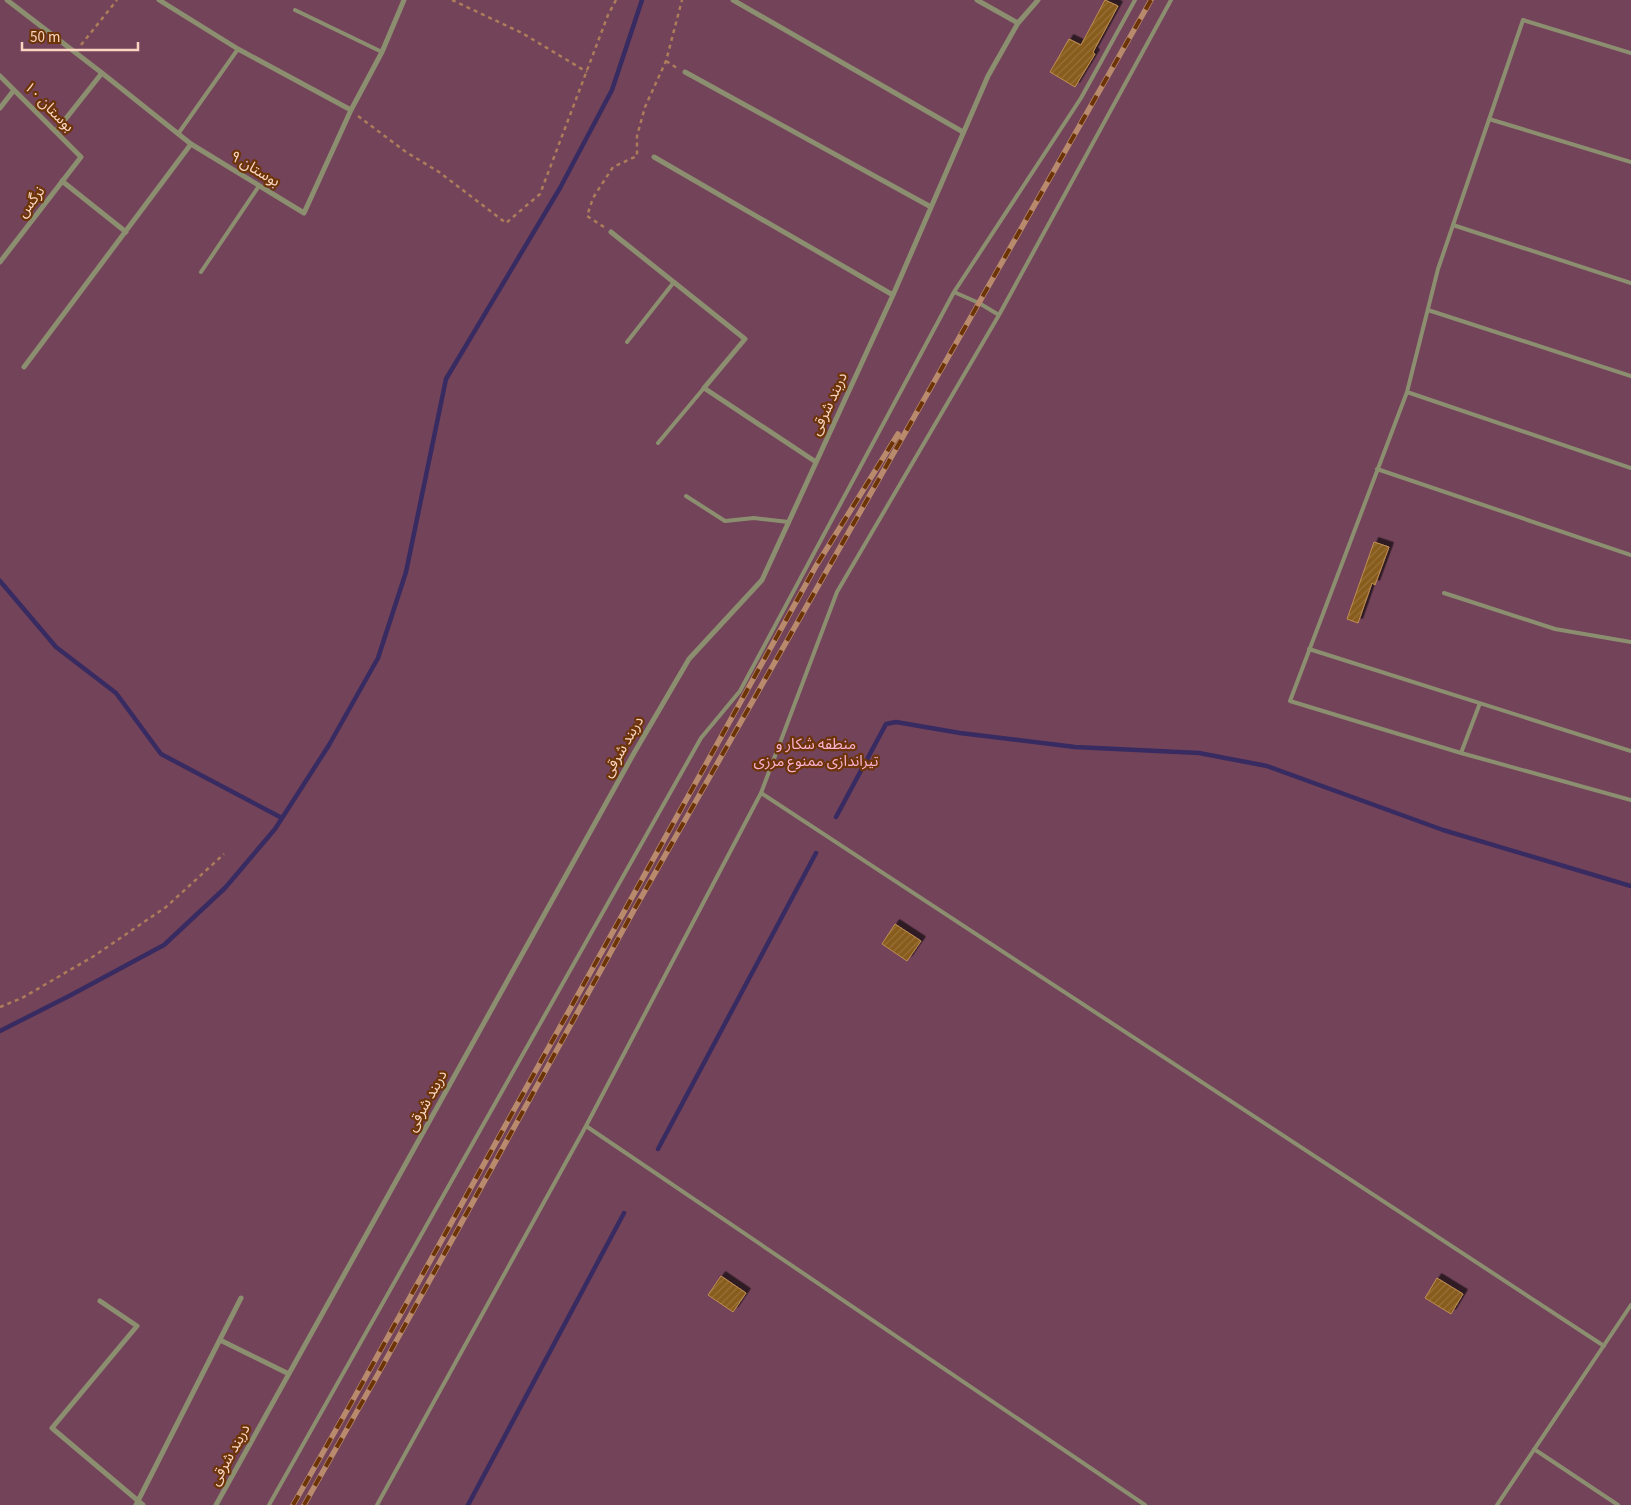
<svg xmlns="http://www.w3.org/2000/svg" width="1631" height="1505" viewBox="0 0 1631 1505" font-family="'Source Sans 3','Noto Sans Arabic',sans-serif">
  <style>
    .green { fill: #734359 }
    .lines { fill: none; stroke-linecap: round; stroke-linejoin: round }
    .stream { stroke: #382b61; stroke-width: 4.5 }
    .building { fill: url(#building-hatch); stroke: #be8e52; filter: url(#shadow) }
    .path { stroke: #ac7c5b; stroke-width: 2.5; stroke-dasharray: 4 4; stroke-linecap: butt }
    .service { stroke: #8c8e70; stroke-width: 4 }
    .minor { stroke: #8c8e70; stroke-width: 5 }
    .rail-casing { stroke: #b98b6c; stroke-width: 5.5 }
    .rail { stroke: #6d3408; stroke-width: 4; stroke-dasharray: 11; stroke-linecap: butt }
    .labels { text-anchor: middle; dominant-baseline: central; stroke-width: 4.5; stroke-linejoin: round; paint-order: stroke }
    .street-label { font-size: 15px; fill: #fad6c2; stroke: #6d3408 }
    .park-label { font-size: 15px; fill: #fdb1d2; stroke: #6d3408 }
  </style>
  <defs>
    <pattern id="building-hatch" width="6" height="6" patternUnits="userSpaceOnUse" patternTransform="scale(1.25)"><rect width="6" height="6" fill="#875b1b"/><path d="M-1 1l2-2M0 6l6-6M5 7l2-2" fill="none" stroke="#99723a"/></pattern>
    <filter id="shadow"><feDropShadow dx="4.5" dy="-4.5" stdDeviation="0" flood-color="#0009"/></filter>
  </defs>
  <rect width="100%" height="100%" fill="#6d3408"/>
  <path class="green" d="M0 0H1631V1505H0Z"/>
  <g class="lines">
    <path class="stream" d="M0 581 56 647 116 693 161 754 282 818
      M836 817 886 724 896 722 960 733 1075 747 1199 753 1267 766 1443 830 1631 886
      M0 1031 71 995 164 945 225 888 275 829 329 745 378 658 406 572 446 379 560 188 612 90 642 0
      M658 1149 816 853
      M468 1505 624 1213"/>
  </g>
  <path class="building" d="M1105 0 1118 6 1093 52 1095 54 1075 87 1050 72 1069 39 1081 45Z
    M1374 542 1389 547 1375 585 1372 583 1358 623 1347 619Z
    M895 924 921 941 907 961 882 944Z
    M721 1276 746 1293 733 1312 708 1295Z
    M1437 1278 1463 1294 1451 1314 1425 1298Z"/>
  <g class="lines">
    <path class="path" d="M452 0 522 33 587 72
      M81 45 117 0
      M666 61 677 68
      M358 116 406 152 439 172 506 223 540 194 608 15 616 0
      M604 227 587 216 593 198 613 167 637 156V136L645 107 666 61 682 0
      M0 1007 22 998 94 956 166 907 224 854"/>
    <path class="service" d="M295 10 382 52
      M1631 53 1523 20 1438 269 1407 392 1290 701 1461 753 1631 800
      M1489 119 1631 162
      M178 134 238 49
      M1453 225 1631 283
      M201 272 259 186
      M954 292 979 303 999 315
      M1428 310 1631 376
      M627 342 674 282
      M1407 392 1631 468
      M658 443 704 388
      M1377 469 1631 555
      M686 496 725 521 754 518 789 522
      M1444 593 1555 629 1631 642
      M1309 649 1631 751
      M1461 753 1480 703
      M761 793 837 592 999 315 1171 0
      M586 1126 761 793 1604 1346
      M1534 1449 1618 1505
      M269 1505 701 738 740 691 954 292 1081 98 1135 0
      M377 1505 586 1126 1145 1505
      M1497 1505 1631 1305"/>
    <path class="minor" d="M7 0 102 73 191 144 304 213 351 110 382 52 404 0
      M159 0 238 49 351 110
      M733 0 963 132
      M977 0 1018 23
      M685 72 931 207
      M0 76 81 157 0 262
      M0 108 14 90
      M56 131 102 73
      M654 157 893 295
      M62 181 126 232
      M611 232 745 339 704 388 816 462
      M24 367 191 144
      M100 1301 137 1326 52 1428 143 1505
      M220 1340 289 1374
      M136 1505 241 1298
      M216 1505 634 753 689 659 762 580 893 295 988 76 1018 23 1038 0"/>
    <defs>
      <path id="rail" d="M293 1505 354 1398 816 566 898 434
        M304 1505 378 1374 634 910 1151 0"/>
    </defs>
    <use href="#rail" class="rail-casing"/>
    <use href="#rail" class="rail"/>
  </g>
  <g class="labels">
    <g class="street-label">
      <text transform="translate(49 107) rotate(45)">بوستان ۱۰</text>
      <text transform="translate(255 169) rotate(31)">بوستان ۹</text>
      <text transform="translate(31 202) rotate(-52)">نرگس</text>
      <text transform="translate(829 404) rotate(-65)">دربند شرقی</text>
      <text transform="translate(623 747) rotate(-60)">دربند شرقی</text>
      <text transform="translate(427 1101) rotate(-61)">دربند شرقی</text>
      <text transform="translate(230 1455) rotate(-61)">دربند شرقی</text>
    </g>
    <g class="park-label">
      <text x="816" y="744">منطقه شکار و<tspan x="816" dy="17">تیراندازی ممنوع مرزی</tspan></text>
    </g>
  </g>
  <path d="M22 42v8h116v-8" fill="none" stroke="#fad6c2" stroke-width="2.5"/>
  <text x="30" y="42" font-size="15" fill="#fad6c2" stroke="#6d3408" stroke-width="4" paint-order="stroke">50 m</text>
</svg>
